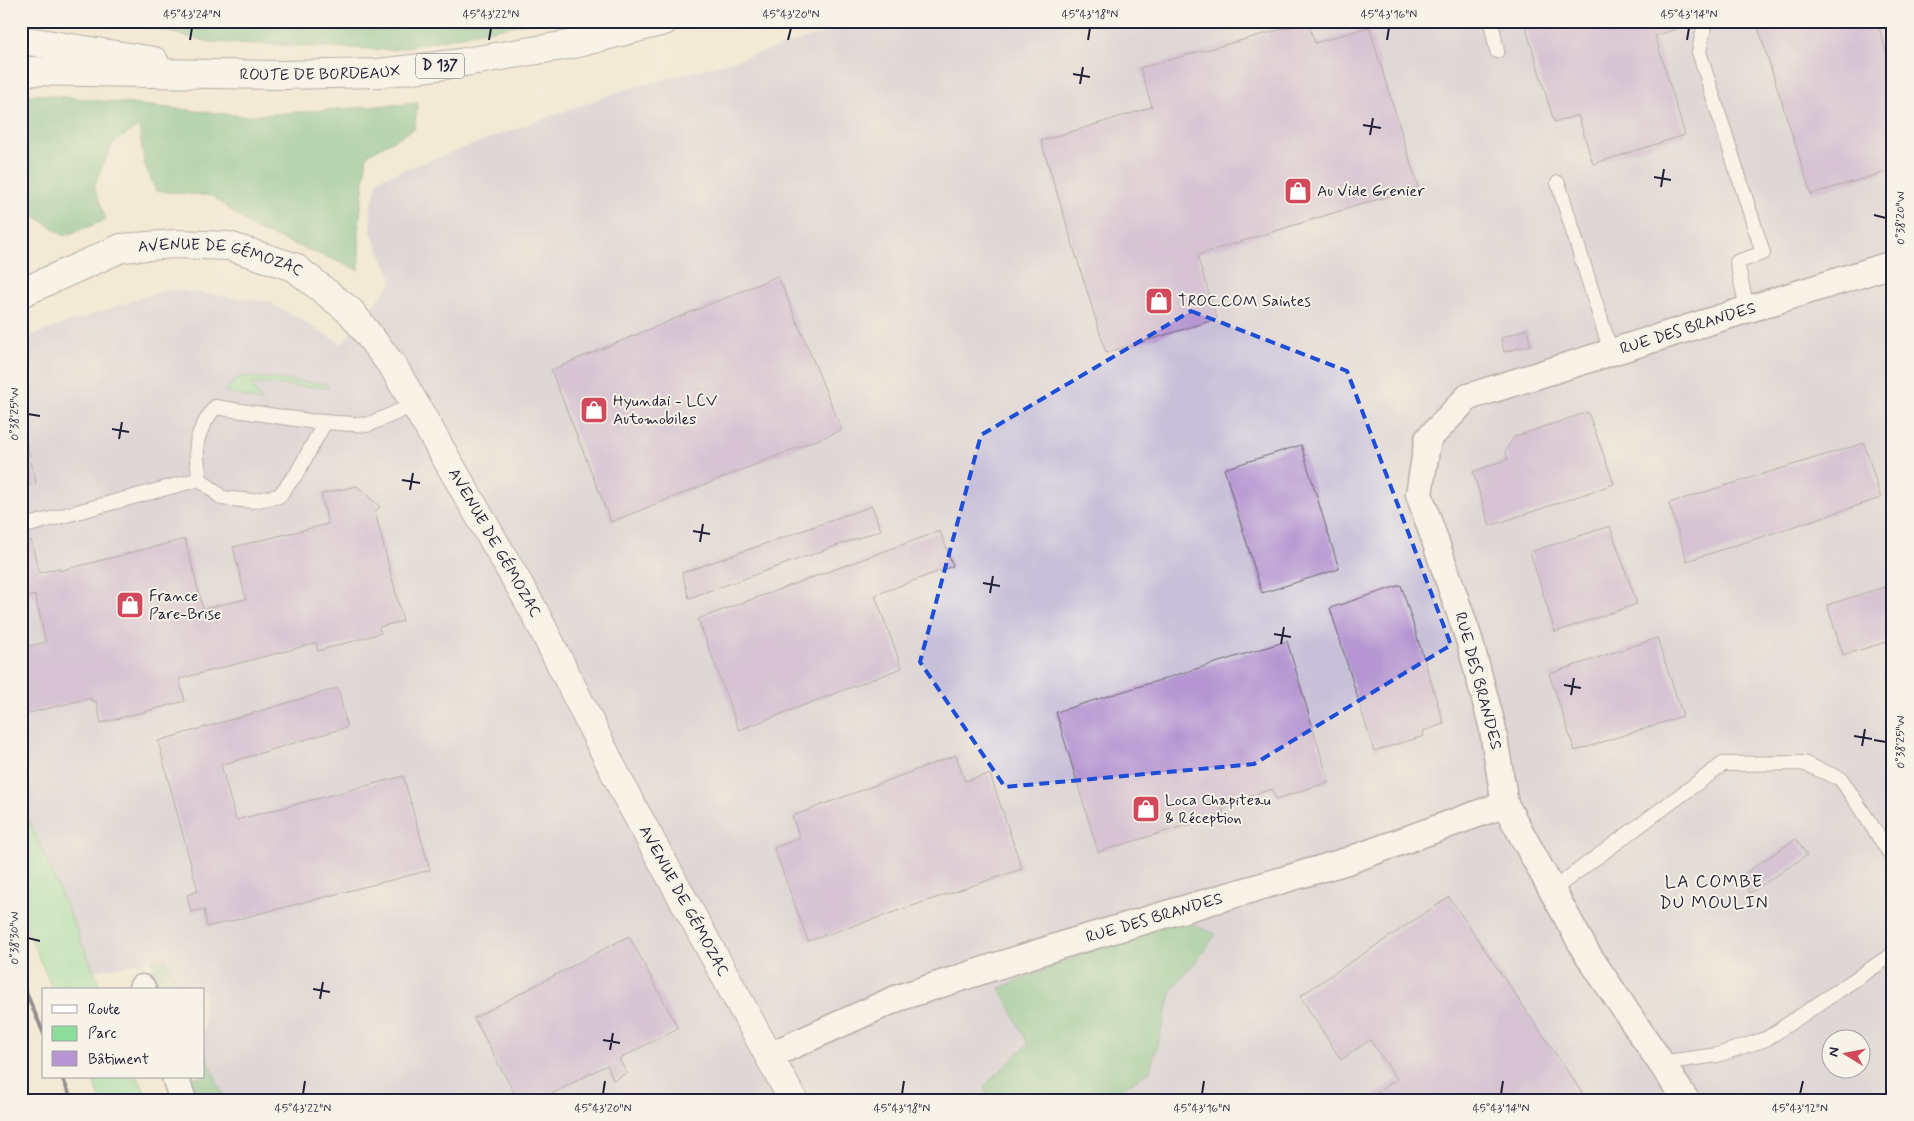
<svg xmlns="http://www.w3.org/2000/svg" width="1914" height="1121" viewBox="0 0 1914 1121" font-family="Mynerve,sans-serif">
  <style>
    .industrial { fill: #c7c0d9; fill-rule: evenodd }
    .green { fill: #8ddd9d; stroke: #58806c }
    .forest { fill: #72bc84; stroke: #4a6f60 }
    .building { fill: #b696d2 }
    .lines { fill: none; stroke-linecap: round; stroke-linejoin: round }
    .service-casing { stroke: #6b6871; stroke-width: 16 }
    .minor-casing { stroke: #6b6871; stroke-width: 29 }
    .secondary-casing { stroke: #6b6871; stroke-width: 30 }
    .primary-casing { stroke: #6b6871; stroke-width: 30 }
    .service { stroke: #fff; stroke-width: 14 }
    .minor { stroke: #fff; stroke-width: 26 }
    .secondary { stroke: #fff; stroke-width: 28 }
    .primary { stroke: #fff; stroke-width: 28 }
    .rail { stroke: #22223b; stroke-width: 4 }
    .marked { fill: none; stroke: #1d4ed8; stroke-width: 4; stroke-dasharray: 10 6; stroke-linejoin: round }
    .ticks { fill: none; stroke: #22223b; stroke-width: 2 }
    .labels { text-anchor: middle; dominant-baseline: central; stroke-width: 4; stroke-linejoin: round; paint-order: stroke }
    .shield { fill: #f7f3e8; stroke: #62616f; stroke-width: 1 }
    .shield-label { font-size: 15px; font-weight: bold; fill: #22223b }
    .street-label { font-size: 16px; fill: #22223b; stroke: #f7f3e8 }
    .poi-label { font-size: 16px; fill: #22223b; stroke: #f7f3e8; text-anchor: start }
    .neighbourhood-label { font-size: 18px; letter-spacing: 1px; fill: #22223b; stroke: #f7f3e8 }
    .neatline { fill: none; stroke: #22223b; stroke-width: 2 }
    .ticks-label { font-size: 12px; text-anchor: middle; fill: #22223b }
  </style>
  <rect width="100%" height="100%" fill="#f7f3e8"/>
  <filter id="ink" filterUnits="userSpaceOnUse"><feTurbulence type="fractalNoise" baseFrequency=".02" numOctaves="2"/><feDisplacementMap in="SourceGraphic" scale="10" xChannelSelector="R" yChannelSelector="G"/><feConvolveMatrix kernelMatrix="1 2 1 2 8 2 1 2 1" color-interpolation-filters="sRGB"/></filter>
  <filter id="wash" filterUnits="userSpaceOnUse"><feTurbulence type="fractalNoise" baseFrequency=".0096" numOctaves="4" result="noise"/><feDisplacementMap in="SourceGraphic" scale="20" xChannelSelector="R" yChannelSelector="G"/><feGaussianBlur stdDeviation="1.12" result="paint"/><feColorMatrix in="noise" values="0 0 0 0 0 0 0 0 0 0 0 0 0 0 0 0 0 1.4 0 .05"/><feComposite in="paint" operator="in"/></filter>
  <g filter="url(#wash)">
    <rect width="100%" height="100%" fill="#f2ead4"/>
    <path class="industrial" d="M855 21H1893V1100H225L204 1050V990H179L166 958 94 971 21 801V339L167 289 270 302 342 344 393 281 371 232V206L379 179 623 90 740 59 834 30ZM1832 1038H1862V1068H1832Z"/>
    <path class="green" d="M241 376 327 384 328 388 251 383 262 402 224 391Z
      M21 801 94 971 102 990H53L21 917Z
      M91 1077H138L148 1100H101Z"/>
    <path class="forest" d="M120 21H537L392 50 210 42Z
      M36 94 246 116 418 103 414 129 367 155 359 225V270L255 229 212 196 156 191 144 163 139 126 112 144 94 186 106 220 64 236 21 206V95Z
      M1174 917 1216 934 1198 959 1172 990 1150 1071 1104 1100H988L984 1086 1028 1044 1000 988Z
      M166 958 179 990H161L151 961Z
      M204 1050 225 1100H197L190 1077H204Z"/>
    <g id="blocks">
      <path class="building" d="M1524 21H1687L1688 25 1655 36 1685 135 1593 164 1578 115 1554 122Z
        M1756 21H1877L1893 74V170L1811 194Z
        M1308 22 1315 43 1369 27 1418 187 1197 255 1217 319 1106 353 1041 141 1152 107 1140 68Z
        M778 276 842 430 611 522 551 370Z
        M1527 329 1531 345 1504 352 1501 338Z
        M1588 412 1614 484 1490 526 1473 472 1508 459 1505 451 1514 437Z
        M21 418 36 483 21 486Z
        M1864 443 1881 498 1687 561 1669 503Z
        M1301 445 1339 569 1262 593 1224 469Z
        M357 486 380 507 375 512 403 621 379 627 381 633 318 651 316 643 179 679 185 701 101 723 96 701H91V698L21 715V648L46 642 35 595 21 599V543L31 540 39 573 59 568V571L185 539 203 609 246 599 233 547 328 524 321 494Z
        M872 506 881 530 689 598 682 573Z
        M1610 526 1637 604 1555 632 1530 552Z
        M940 531 953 566 875 595 902 668 739 730 698 619Z
        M1893 584V640L1843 655 1827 605Z
        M1401 585 1444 724 1423 731 1424 736 1374 751 1330 608Z
        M1657 638 1683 716 1575 751 1549 674Z
        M1287 641 1329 782 1276 799 1272 789 1250 796 1221 805 1223 814 1098 852 1056 712Z
        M338 688 347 727 221 765 236 820 403 776 430 870 207 927 204 909 191 912 187 895 198 891 158 741Z
        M956 755 965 781 990 774 1022 869 808 941 774 848 800 838 792 816Z
        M1796 839 1807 855 1750 893 1739 877Z
        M1449 897 1587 1100H1367L1397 1079 1370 1040 1341 1060 1300 996Z
        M629 936 678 1028 619 1059 627 1073 613 1080 607 1065 540 1100H518L474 1018Z"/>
    </g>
  </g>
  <g filter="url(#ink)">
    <use href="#blocks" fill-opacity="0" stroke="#6b6871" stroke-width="1"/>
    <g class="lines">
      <defs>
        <path id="service" d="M1491 21 1497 51
          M1705 21 1699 52 1763 253 1737 262 1747 309
          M1558 183 1611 352
          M325 422 297 473 279 496 252 501 222 498 200 479C194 444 194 436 215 407L309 421 367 425 414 405
          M21 527 200 479
          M1552 890 1723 764 1803 763 1841 779 1893 858
          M1661 1063 1717 1055 1766 1039 1893 954"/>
        <g id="minor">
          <path d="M142 988 143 990"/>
          <path id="s1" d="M769 1056 898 998 1062 945 1347 861 1505 804"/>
          <path d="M175 1077 183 1100"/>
          <path id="s2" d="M1686 1100 1586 952 1505 804 1492 725 1469 639 1419 494 1428 439 1468 397 1893 264"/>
        </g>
        <g id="secondary">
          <path id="s3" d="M21 293 121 248 176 244 229 246 294 267 351 312 394 368 533 609 626 795 793 1100"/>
        </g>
        <g id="primary">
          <path d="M21 40 154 61"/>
          <path id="s4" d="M21 71 282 75 379 73 453 64 574 44 664 21"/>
        </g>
      </defs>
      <use href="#service" class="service-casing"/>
      <use href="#minor" class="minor-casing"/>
      <use href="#secondary" class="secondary-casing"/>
      <use href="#primary" class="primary-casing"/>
      <use href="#service" class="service"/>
      <use href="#minor" class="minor"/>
      <use href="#secondary" class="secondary"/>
      <use href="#primary" class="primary"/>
      <path class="rail" d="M21 981 44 1034
        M62 1077 72 1100"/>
    </g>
  </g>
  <path d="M0 0H1914V1121H0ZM1191 311 1347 371 1451 645 1254 764 1005 787 920 662 981 435Z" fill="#f2ead4" fill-opacity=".55" fill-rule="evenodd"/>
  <path class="marked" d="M1191 311 1347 371 1451 645 1254 764 1005 787 920 662 981 435Z"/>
  <path class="ticks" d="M190 40 192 28M489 40 491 28M788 40 791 28M1088 40 1090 28M1387 40 1389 28M1687 40 1689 28M1073 74 1090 77M1080 84 1083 67M1363 125 1381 128M1370 135 1373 118M1654 177 1671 180M1661 187 1664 169M1874 215 1886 218M28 414 40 416M112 429 129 432M119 439 122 422M402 480 420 483M410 490 413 473M693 531 710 534M700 542 703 524M983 583 1000 586M990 593 993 576M1274 634 1291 637M1281 644 1284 627M1564 685 1581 688M1571 695 1574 678M1854 736 1872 739M1874 740 1886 742M1862 746 1865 729M28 938 40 941M313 989 330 992M320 999 323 982M603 1040 620 1043M610 1050 613 1033M303 1094 305 1081M603 1094 605 1081M902 1094 904 1081M1202 1094 1204 1081M1501 1094 1503 1081M1800 1094 1803 1081"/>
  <defs>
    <symbol id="shop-square" viewBox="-11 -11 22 22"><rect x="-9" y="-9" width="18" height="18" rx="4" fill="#d1495b" stroke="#f7f3e8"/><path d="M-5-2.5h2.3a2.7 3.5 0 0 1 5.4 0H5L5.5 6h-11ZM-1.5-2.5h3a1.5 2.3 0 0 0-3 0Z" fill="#fff"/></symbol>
  </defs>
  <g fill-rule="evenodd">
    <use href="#shop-square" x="1282" y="175" width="32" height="32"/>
    <use href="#shop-square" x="1143" y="285" width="32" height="32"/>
    <use href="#shop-square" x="578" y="394" width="32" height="32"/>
    <use href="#shop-square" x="114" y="589" width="32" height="32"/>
    <use href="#shop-square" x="1130" y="793" width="32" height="32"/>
  </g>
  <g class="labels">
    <rect class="shield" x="416" y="53.5" width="48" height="25" rx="4"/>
    <g class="shield-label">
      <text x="440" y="66">D 137</text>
    </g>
    <g class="street-label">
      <text stroke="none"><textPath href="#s4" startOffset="299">ROUTE DE BORDEAUX</textPath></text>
      <text stroke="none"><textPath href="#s3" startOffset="211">AVENUE DE GÉMOZAC</textPath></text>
      <text stroke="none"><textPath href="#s2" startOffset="1014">RUE DES BRANDES</textPath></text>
      <text stroke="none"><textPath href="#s3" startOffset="631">AVENUE DE GÉMOZAC</textPath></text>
      <text transform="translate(1478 681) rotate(75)">RUE DES BRANDES</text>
      <text stroke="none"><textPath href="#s3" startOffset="1036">AVENUE DE GÉMOZAC</textPath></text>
      <text stroke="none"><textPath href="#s1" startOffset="410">RUE DES BRANDES</textPath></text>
    </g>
    <g class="poi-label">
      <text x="1317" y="191">Au Vide Grenier</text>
      <text x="1178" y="301">TROC.COM Saintes</text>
      <text x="613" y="401">Hyundai - LCV<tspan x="613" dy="18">Automobiles</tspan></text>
      <text x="149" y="596">France<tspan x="149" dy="18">Pare-Brise</tspan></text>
      <text x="1165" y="800">Loca Chapiteau<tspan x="1165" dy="18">&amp; Réception</tspan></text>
    </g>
    <g class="neighbourhood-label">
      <text x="1714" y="882">LA COMBE<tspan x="1714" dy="21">DU MOULIN</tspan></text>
    </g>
  </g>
  <rect width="1914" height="1121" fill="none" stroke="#f7f3e8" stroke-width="55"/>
  <rect x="42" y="988" width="162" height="90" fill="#f7f3e8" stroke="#a29fa3"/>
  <rect x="52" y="1005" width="25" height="8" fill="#ffffff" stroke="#a29fa3"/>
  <text x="88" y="1014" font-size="15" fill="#22223b">Route</text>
  <rect x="52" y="1026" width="25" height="15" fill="#8ddd9d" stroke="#a29fa3"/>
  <text x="88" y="1038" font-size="15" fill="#22223b">Parc</text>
  <rect x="52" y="1051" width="25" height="15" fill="#b696d2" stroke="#a29fa3"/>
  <text x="88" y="1064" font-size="15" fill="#22223b">Bâtiment</text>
  <g transform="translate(1846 1054) rotate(280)"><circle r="24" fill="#f7f3e8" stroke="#a29fa3"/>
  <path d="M0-4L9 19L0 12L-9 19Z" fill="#d1495b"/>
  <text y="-8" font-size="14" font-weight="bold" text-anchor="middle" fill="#22223b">N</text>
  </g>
  <rect x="28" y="28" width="1858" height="1066" class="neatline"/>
  <g class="ticks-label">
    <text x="192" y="18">45°43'24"N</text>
    <text x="491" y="18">45°43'22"N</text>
    <text x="791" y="18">45°43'20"N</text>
    <text x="1090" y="18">45°43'18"N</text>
    <text x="1389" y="18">45°43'16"N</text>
    <text x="1689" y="18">45°43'14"N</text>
    <text transform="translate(1900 218) rotate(-90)" y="4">0°38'20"W</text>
    <text transform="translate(14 414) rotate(-90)" y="4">0°38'25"W</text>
    <text transform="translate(1900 742) rotate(-90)" y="4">0°38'25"W</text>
    <text transform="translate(14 938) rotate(-90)" y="4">0°38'30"W</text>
    <text x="303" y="1112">45°43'22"N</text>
    <text x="603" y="1112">45°43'20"N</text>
    <text x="902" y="1112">45°43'18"N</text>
    <text x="1202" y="1112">45°43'16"N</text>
    <text x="1501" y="1112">45°43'14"N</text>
    <text x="1800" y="1112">45°43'12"N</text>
  </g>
</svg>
